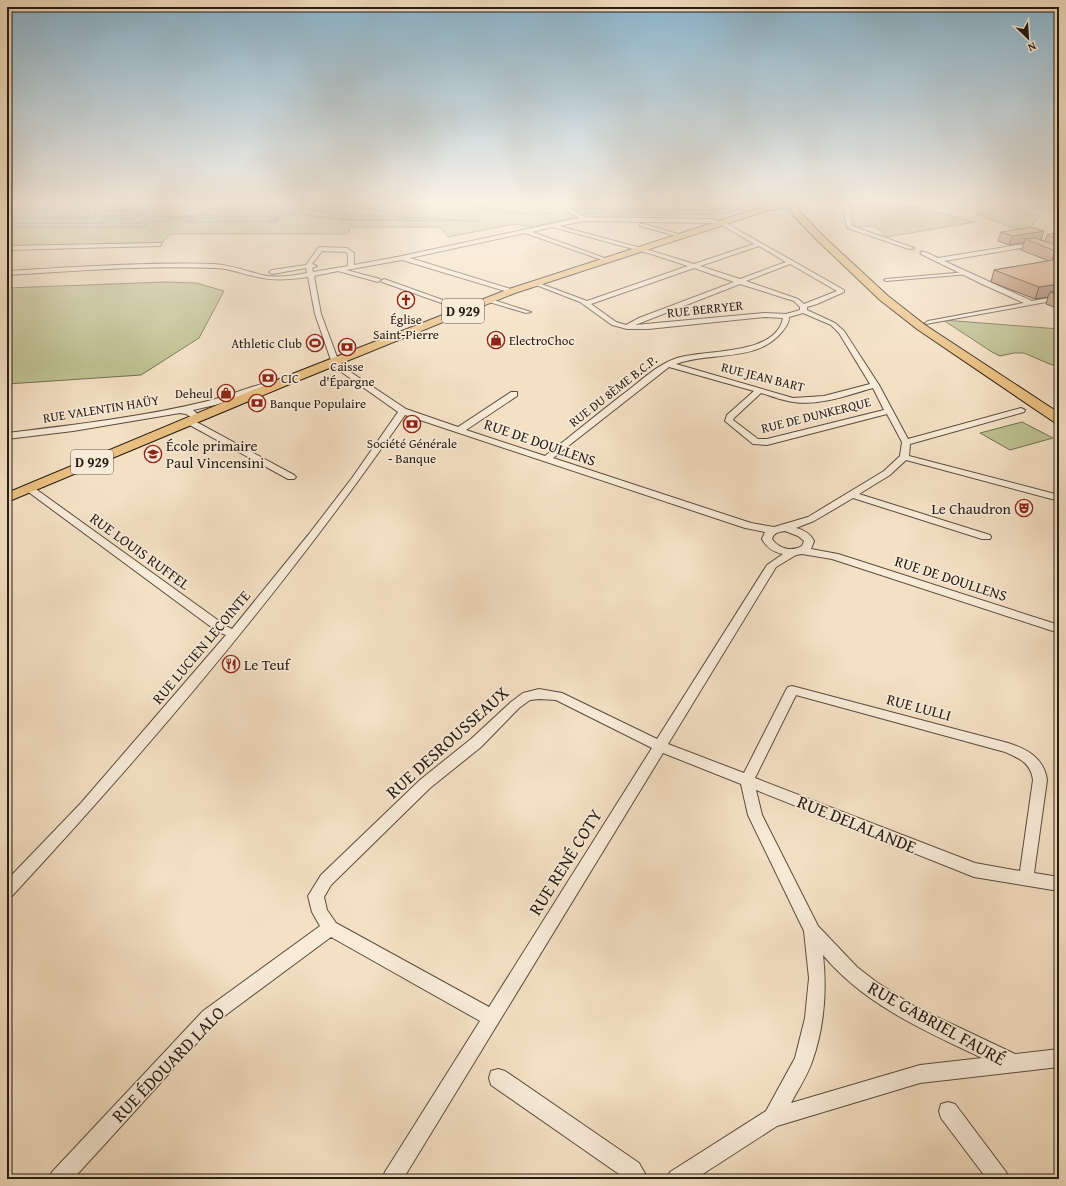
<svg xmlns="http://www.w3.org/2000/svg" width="1066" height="1186" viewBox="0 0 1066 1186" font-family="'Gentium Book Plus',serif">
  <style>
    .green { fill: #bec292; stroke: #726e52 }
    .water { fill: #9cbdb3; stroke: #6d7c73 }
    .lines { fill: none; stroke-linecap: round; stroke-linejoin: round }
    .shore { stroke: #616c63; stroke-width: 1 }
    .stream { stroke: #6d7c73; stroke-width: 2 }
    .minor-tunnel { stroke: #cbb9a0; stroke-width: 5.5; stroke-dasharray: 5.5 3; stroke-linecap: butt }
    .pedestrian-casing { stroke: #5a4c3f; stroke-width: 2 }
    .minor-casing { stroke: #5a4c3f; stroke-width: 2 }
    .tertiary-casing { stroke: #5a4c3f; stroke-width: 2 }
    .primary-casing { stroke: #261b13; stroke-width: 2 }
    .pedestrian { fill: #f8ebd8; fill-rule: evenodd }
    .minor { fill: #f8ebd8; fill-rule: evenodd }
    .tertiary { fill: #f8ebd8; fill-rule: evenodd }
    .primary { fill: #eac082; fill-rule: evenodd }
    .wall { fill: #ba8c6d; stroke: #261b13 }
    .shaded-wall { fill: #977259; stroke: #261b13 }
    .building { fill: #d8a37f; stroke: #261b13 }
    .labels { text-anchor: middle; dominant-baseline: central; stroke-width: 3.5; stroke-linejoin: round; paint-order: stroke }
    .far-street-label { font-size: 13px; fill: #261b13; stroke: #f8ebd8 }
    .far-poi-label { font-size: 13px; fill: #261b13; stroke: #f8ebd8 }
    .shield { fill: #f8ebd8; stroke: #65594e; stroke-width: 1 }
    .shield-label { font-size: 14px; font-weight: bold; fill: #261b13 }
    .street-label { font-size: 15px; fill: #261b13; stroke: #f8ebd8 }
    .poi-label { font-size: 15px; fill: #261b13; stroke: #f8ebd8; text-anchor: start }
    .near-street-label { font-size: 18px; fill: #261b13; stroke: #f8ebd8 }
  </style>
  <rect width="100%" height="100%" fill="#f4e0c3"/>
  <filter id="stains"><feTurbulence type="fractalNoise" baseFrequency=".005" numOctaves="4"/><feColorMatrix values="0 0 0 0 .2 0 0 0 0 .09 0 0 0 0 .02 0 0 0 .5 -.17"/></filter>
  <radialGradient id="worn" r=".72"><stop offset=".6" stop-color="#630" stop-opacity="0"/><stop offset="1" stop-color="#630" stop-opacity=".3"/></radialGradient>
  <path class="green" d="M7 202H457L504 212 540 214H569L574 218 530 227 515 224 448 237 440 227H350L349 232 345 234H170L162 243 7 247Z
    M850 202H873L924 209 975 222 887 237 875 226 855 227Z
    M1005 205 1039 216 1029 229 1013 228 975 214Z
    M165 282 196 283 224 291 199 338 141 375 7 384V288Z
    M943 320 1059 329V364L1052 365 1024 353H1014L1000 356 992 352Z
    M1022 422 1053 438 1010 450 980 433Z"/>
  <path class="water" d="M7 202H222L170 204 165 206 161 211 144 213 128 210 115 211 106 210 102 212 105 214 104 216H107L139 214 171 217 207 214V212L204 213 207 209 228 208 231 206H221C251 197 283 201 311 211V214H308V215L340 220 408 219C384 214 359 218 335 215L282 202H287L339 214 380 215 410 218 346 204 339 202H342L408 217 478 221 342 220 292 214 254 212 171 218 169 219H184L169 220 163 222H149L143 227H7Z
    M457 202H494L542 208 702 210C726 210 746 202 771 202L725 214 666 215 533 214 504 212Z
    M230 216 224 222H189L195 221 183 222 187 219Z
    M232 216 281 217 275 218 280 219 279 220H267L278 221 277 222H226Z"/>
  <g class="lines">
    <path class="shore" d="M235 202 234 207 236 209 291 210 293 208 290 202
      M240 202 242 204 283 205 285 202
      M7 212H87L92 202
      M7 218H94L96 207 103 202
      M7 223H103L104 221 99 212 102 208 129 206 138 210 139 215 135 218 121 220V223H141L146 219 144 214 146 210 159 207 165 202"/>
    <path class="stream" d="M307 215 337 219H376"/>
    <path class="minor-tunnel" d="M911 248 923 253"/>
    <defs>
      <path id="pedestrian" d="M967 272 969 273V274L886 281 884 280 886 279Z"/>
      <path id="minor" d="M524 202 565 205 585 217 712 219 724 222 844 290V292L817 304 807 307V310L835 323 844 331 879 385 908 439 1021 408 1025 410 1024 412 910 444 909 456 1059 495V501L906 460 890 475 859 494 990 535 991 537 990 539H982L853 498 814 521 796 528C804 530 810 533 814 541L811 549 838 554 1059 625V633L832 559 802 554 796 555 776 567 668 744 744 773 786 690 788 687 792 686 1008 743C1027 749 1044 758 1047 780L1034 873 1059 877V891L974 877 756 790 762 815 818 926 857 967 875 981 914 1006 1015 1054 1059 1049V1067L920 1083 777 1126 695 1179H667L670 1172 766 1111 795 1058 805 1018 809 978 804 931 748 815 741 784 663 753 403 1179H382L385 1172 480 1021 331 937 215 1023 73 1179H49L52 1172 203 1011 320 926 312 912 308 896 321 875 420 780 471 739 511 702 523 693 539 689 562 693 657 739 767 565 783 554C773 552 767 548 762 539L765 532 745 528 405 415C287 585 153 744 12 896L7 898V880L81 803 226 635 218 632 27 491 25 489 27 487H33L226 626 232 629 309 534 352 478 398 412 333 366 315 314 308 277C294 279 277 281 263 278 247 276 231 268 215 268 145 265 76 271 7 275V271C76 267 145 262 214 264 230 265 246 271 262 275 276 278 294 276 307 273L306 268 272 274 269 272 272 270 306 265 318 248 320 247 347 248 354 253V265L402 256 579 218 562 207 526 204ZM584 221 712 223 720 224 754 244 694 264 652 251 559 226ZM552 227 648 253 688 266 587 301 536 282 531 283 580 302 612 325 627 329H648L765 317 783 318C776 356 706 349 677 358 656 365 640 382 622 395 596 415 571 436 545 456L466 430 517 396V392H511L458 427 406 409 340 365 321 314 314 276 338 271 378 282 381 280 380 279 346 270 402 260 512 293 515 291 514 290 410 258 525 233 605 261 610 260 532 232ZM759 246 786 262 740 279 700 266ZM322 251 346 252 348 254V266L313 272 312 268 317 266 312 264ZM790 264 837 291 804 304 798 299 746 281ZM694 268 734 282 639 318 626 325 616 322 591 304ZM740 284 794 301 800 307V310L786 314 765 313 635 325ZM803 313 831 325 839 333 870 384 824 396 793 398 676 364C709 351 755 363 781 333 785 328 789 324 789 317ZM669 367 754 391 727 415 725 421 753 444 767 445 887 414 902 442 900 456 884 471 808 517 774 527 751 523 553 458ZM873 388 884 410 767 439H758L733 420 734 418 761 393C772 396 783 401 794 402 820 406 848 395 873 388ZM785 531 798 536 804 541 802 546C792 552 779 549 772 539 774 532 779 532 785 531ZM796 695 1005 752C1019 758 1031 763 1033 780L1020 871 975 863 755 778ZM539 699 556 700 652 748 489 1007 336 923 327 910 324 897 331 885 430 788 481 747 519 708 530 700ZM823 955C865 1005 925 1031 982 1058L920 1065 791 1103C798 1090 807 1076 812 1062 824 1028 827 991 823 955Z
        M597 202H715L712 204H600Z
        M842 202H848L852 226 914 248 909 249 847 228Z
        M1031 202H1038L1059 207V211Z
        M640 224H644L685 236 680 237 640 226Z
        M1037 242 1039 243V245L944 261 1032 301 1055 297 1058 299 1057 300 926 324 925 323 928 321 1024 303 982 284 921 254V252H925L938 258Z
        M161 243V245L159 246 7 250V246Z
        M384 279 468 309 469 310 464 311 382 282 381 281Z
        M486 299H490L531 312 526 313 486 301Z
        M189 418 294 475 296 477 294 479H288L186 423 185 421 186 419Z
        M498 1069 505 1071 639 1163 648 1179H626L491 1085 489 1078 491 1071Z
        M948 1102 955 1104 1006 1172 1009 1179H987L941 1118 939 1111 941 1104Z"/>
      <path id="tertiary" d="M796 202H808L786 207 783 205Z
        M266 383 269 384 271 386 269 388 215 405 193 410 202 418 197 421 186 414 180 413 73 431 7 439V433C74 425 142 417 208 401 228 396 246 388 266 383Z"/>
      <path id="primary" d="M774 202H784L798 206 800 212 823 236 888 296 925 325 1059 413V423L1054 422 917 329 880 300 817 240 793 215 791 209 786 207 769 210 515 293 285 386 7 502V493L277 380 509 289 765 206 777 204Z"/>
    </defs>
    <use href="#pedestrian" class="pedestrian-casing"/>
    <use href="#minor" class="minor-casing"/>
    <use href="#tertiary" class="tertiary-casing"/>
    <use href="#primary" class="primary-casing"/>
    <use href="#pedestrian" class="pedestrian"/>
    <use href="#minor" class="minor"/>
    <use href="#tertiary" class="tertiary"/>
    <use href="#primary" class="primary"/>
  </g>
  <path class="wall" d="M1044 231 1041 240 1045 241 1047 235 1059 232V309L1046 304 1048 297 1035 299 991 282 994 270 1049 261 1021 250 1024 243 1009 245 998 241 1001 232Z"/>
  <path class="shaded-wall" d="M1044 231 1041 240 1031 241 1025 239 1024 243 1009 245 1012 236Z
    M1059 250V261L1051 262 1055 251Z
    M1059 284V287L1056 294 1050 292 1048 297 1035 299 1039 287Z"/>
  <path class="building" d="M1031 227 1044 231 1012 236 1001 232Z
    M1059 232V240L1047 235Z
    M1035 238 1059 246V250L1055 251 1025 239Z
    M1059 259V284L1039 287 994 270Z
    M1059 290V295L1050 292Z"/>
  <linearGradient id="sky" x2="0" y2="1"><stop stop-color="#89b8d3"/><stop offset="0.55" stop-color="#faf1e4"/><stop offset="1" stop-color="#faf1e4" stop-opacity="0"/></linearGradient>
  <rect width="1066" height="368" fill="url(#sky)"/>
  <defs>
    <symbol id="church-ring" viewBox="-11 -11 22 22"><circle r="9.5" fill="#f8ebd8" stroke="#8f2418" stroke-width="1.5"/><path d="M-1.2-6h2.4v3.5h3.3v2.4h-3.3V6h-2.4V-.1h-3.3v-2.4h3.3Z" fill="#8f2418"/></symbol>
    <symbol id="shop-ring" viewBox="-11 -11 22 22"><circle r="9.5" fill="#f8ebd8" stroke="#8f2418" stroke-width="1.5"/><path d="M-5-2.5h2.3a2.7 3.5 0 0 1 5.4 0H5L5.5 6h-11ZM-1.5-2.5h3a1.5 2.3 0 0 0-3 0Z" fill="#8f2418"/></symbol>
    <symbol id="stadium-ring" viewBox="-11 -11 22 22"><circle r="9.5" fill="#f8ebd8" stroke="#8f2418" stroke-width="1.5"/><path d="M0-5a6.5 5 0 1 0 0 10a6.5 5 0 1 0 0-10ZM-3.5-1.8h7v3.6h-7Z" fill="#8f2418"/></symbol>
    <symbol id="bank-ring" viewBox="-11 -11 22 22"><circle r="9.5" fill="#f8ebd8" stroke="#8f2418" stroke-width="1.5"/><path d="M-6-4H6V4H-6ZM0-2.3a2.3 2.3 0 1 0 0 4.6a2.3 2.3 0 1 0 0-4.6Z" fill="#8f2418"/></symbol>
    <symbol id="school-ring" viewBox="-11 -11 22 22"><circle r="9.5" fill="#f8ebd8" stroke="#8f2418" stroke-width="1.5"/><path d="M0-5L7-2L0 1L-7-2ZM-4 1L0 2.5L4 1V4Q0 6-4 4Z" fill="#8f2418"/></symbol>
    <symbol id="theatre-ring" viewBox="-11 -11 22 22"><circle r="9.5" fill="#f8ebd8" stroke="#8f2418" stroke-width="1.5"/><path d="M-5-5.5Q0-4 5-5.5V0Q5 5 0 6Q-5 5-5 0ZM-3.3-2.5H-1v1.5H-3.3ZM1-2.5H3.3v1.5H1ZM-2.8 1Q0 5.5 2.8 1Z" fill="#8f2418"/></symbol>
    <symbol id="restaurant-ring" viewBox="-11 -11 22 22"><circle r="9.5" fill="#f8ebd8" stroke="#8f2418" stroke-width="1.5"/><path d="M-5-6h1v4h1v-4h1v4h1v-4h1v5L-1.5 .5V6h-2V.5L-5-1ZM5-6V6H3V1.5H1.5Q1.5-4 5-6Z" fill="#8f2418"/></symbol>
  </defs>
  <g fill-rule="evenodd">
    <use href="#church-ring" x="396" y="290" width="20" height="20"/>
    <use href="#shop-ring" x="486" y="330" width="20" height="20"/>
    <use href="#stadium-ring" x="305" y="333" width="20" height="20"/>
    <use href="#bank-ring" x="337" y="337" width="20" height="20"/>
    <use href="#bank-ring" x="258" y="368" width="20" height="20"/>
    <use href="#shop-ring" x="216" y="383" width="20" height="20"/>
    <use href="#bank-ring" x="247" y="393" width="20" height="20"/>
    <use href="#bank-ring" x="402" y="414" width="20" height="20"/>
    <use href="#school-ring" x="143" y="444" width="20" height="20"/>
    <use href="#theatre-ring" x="1014" y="498" width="20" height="20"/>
    <use href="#restaurant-ring" x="221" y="654" width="20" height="20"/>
  </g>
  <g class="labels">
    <g class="far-street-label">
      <text transform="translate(705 309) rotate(-6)">RUE BERRYER</text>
      <text transform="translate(763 377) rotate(14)">RUE JEAN BART</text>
      <text transform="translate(613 391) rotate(-38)">RUE DU 8ÈME B.C.P.</text>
      <text transform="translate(101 409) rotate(-9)">RUE VALENTIN HAÜY</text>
      <text transform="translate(816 415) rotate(-14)">RUE DE DUNKERQUE</text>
    </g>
    <g class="far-poi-label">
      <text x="406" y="319">Église<tspan x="406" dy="15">Saint-Pierre</tspan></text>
      <text x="509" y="340" text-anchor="start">ElectroChoc</text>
      <text x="302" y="343" text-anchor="end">Athletic Club</text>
      <text x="347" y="366">Caisse<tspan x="347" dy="15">d'Épargne</tspan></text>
      <text x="281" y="378" text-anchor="start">CIC</text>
      <text x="213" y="393" text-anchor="end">Deheul</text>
      <text x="270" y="403" text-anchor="start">Banque Populaire</text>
      <text x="412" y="443">Société Générale<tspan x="412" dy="15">- Banque</tspan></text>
    </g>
    <g class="shield">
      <rect x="442" y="299" width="42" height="24" rx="3"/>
      <rect x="71" y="450" width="42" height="24" rx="3"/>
    </g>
    <g class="shield-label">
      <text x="463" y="311">D 929</text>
      <text x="92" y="462">D 929</text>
    </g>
    <g class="street-label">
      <text transform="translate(540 442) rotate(19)">RUE DE DOULLENS</text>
      <text transform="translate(140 551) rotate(36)">RUE LOUIS RUFFEL</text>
      <text transform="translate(951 578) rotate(18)">RUE DE DOULLENS</text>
      <text transform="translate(201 647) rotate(-50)">RUE LUCIEN LECOINTE</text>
      <text transform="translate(919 707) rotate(15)">RUE LULLI</text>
    </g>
    <g class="poi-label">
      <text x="166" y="445">École primaire<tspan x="166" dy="17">Paul Vincensini</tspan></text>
      <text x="1011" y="508" text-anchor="end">Le Chaudron</text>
      <text x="244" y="664">Le Teuf</text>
    </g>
    <g class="near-street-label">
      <text transform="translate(447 742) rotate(-42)">RUE DESROUSSEAUX</text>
      <text transform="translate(857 824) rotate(22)">RUE DELALANDE</text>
      <text transform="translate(565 862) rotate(-58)">RUE RENÉ COTY</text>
      <text transform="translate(937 1023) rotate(29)">RUE GABRIEL FAURÉ</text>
      <text transform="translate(168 1064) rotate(-46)">RUE ÉDOUARD LALO</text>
    </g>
  </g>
  <rect width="1066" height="1186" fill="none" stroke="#f4e0c3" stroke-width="24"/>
  <rect x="8" y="8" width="1050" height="1170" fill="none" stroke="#261b13" stroke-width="2"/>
  <rect x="12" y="12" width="1042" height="1162" fill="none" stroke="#261b13"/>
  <g transform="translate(1028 38) rotate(155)" stroke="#f8ebd8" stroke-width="3" paint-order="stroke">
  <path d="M0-3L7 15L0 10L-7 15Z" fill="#261b13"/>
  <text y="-6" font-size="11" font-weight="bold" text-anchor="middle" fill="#261b13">N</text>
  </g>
  <rect width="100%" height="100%" filter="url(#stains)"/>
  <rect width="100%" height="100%" fill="url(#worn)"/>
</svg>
